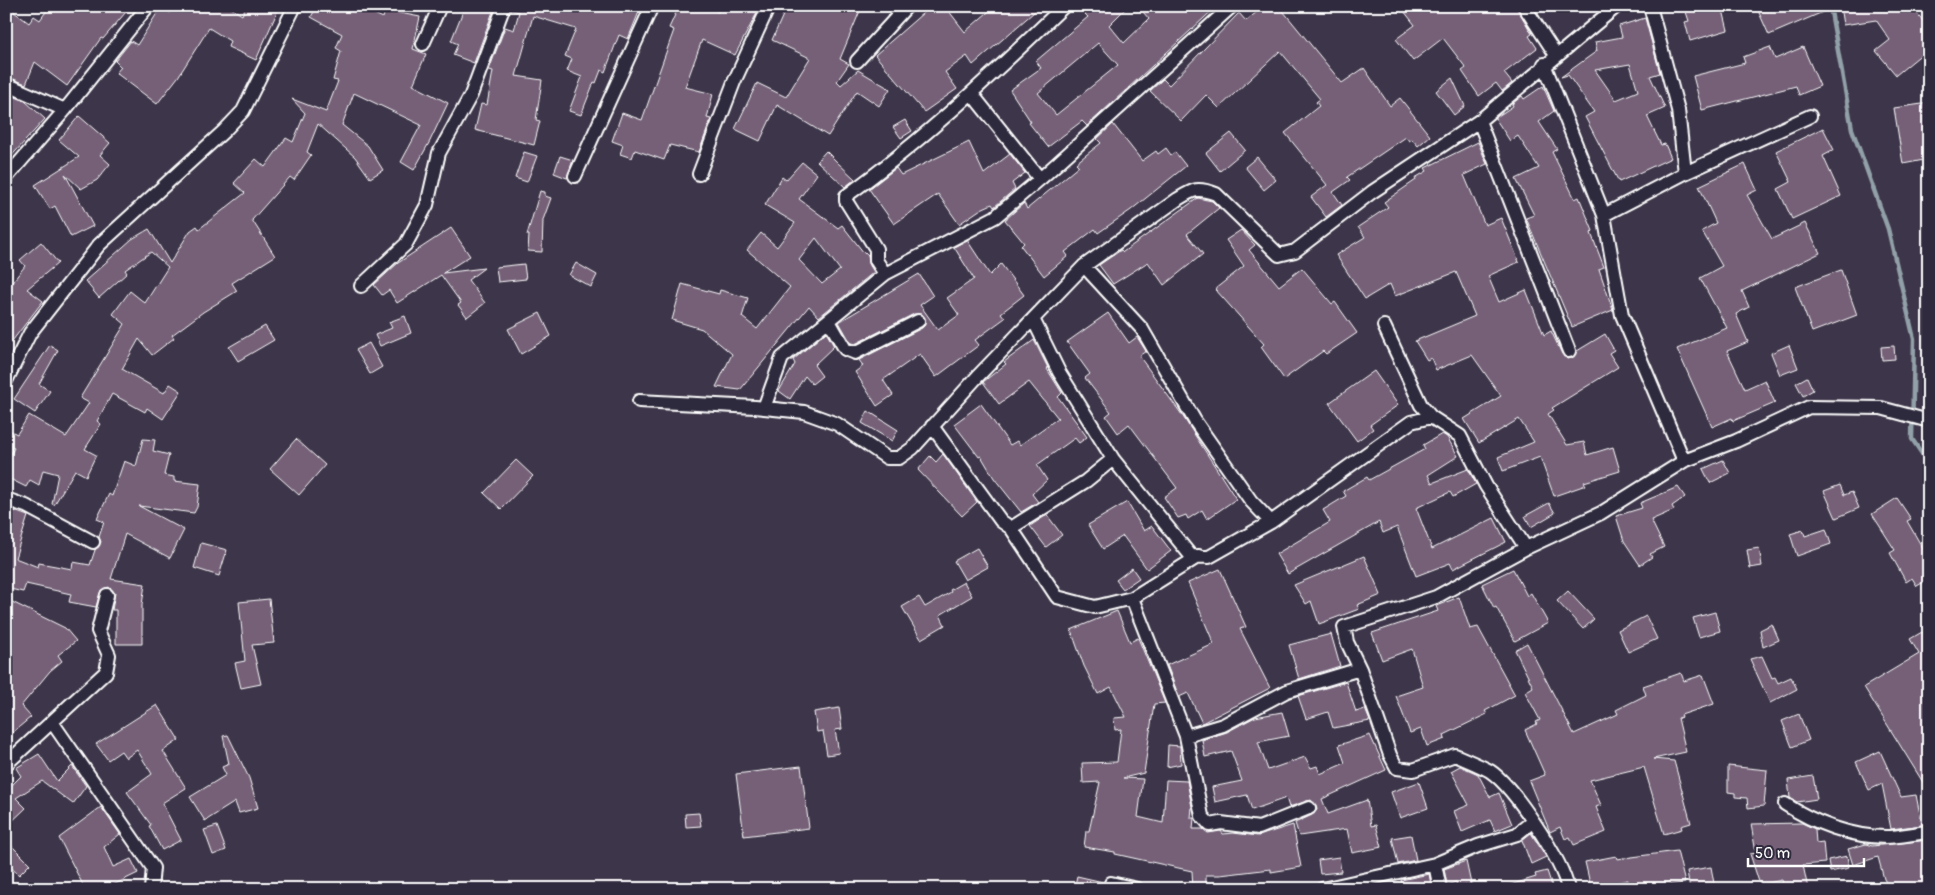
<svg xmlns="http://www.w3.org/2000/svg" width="1935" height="895" viewBox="0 0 1935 895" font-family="Pangolin,sans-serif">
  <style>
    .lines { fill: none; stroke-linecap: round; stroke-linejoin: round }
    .stream { stroke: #92a1a9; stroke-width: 4.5 }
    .building { fill: #746078; stroke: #fff; fill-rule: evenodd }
    .minor-casing { stroke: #fff; stroke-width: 16 }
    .minor { stroke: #2f2a3d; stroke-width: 12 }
  </style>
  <rect width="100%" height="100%" fill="#3d3549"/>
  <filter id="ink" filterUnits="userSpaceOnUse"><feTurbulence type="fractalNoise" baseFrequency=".02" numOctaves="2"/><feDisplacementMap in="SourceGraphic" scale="10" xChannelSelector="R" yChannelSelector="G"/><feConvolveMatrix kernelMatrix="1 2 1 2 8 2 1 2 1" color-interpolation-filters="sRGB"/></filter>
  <g filter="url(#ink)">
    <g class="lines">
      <path class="stream" d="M1830 6 1852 129 1888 229 1914 339 1912 439 1929 464"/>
    </g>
    <path class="building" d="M6 6 29 23 34 16 40 20 50 6H131L103 39 101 38 67 86 35 62 26 84 6 76Z
      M173 6H228L242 15 246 6H271L278 10 256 60 228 47 230 41 209 28 178 77 157 104 116 73 121 67 115 61 131 41 137 45 161 7 170 13Z
      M317 6H358L383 18 385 10 420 17 413 49 426 54 413 85 448 103 430 141 414 170 401 162 421 125 354 93 342 125 368 146 383 170 370 178 355 157 318 124 307 152 311 155 294 180 290 177 252 220 275 256 232 283 237 291 203 312 172 335 174 338 152 355 139 339 122 369 164 393 170 384 181 391 163 419 147 408 145 412 112 394 97 421 101 424 85 449 96 455 86 476 75 470 54 505 52 504 58 474 43 470 39 485 30 480 26 487 6 477V463L14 448 6 444V440L11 431 17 434 29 415 66 437 89 403 80 398 125 324 113 314 130 291 145 303 168 267 151 252 125 270 127 273 99 298 85 281 132 239 149 229 170 263 190 231 197 226 199 229 245 193 234 183 256 159 265 167 286 138 293 142 305 113 292 99 326 112 338 81 333 80 341 51 336 48 342 34 311 17Z
      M465 6H495L474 63 453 55 458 44 451 41Z
      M512 6H639L637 11 639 12 628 39 619 35 605 72 601 70 596 83 594 82 581 115 569 111 582 77 567 71 572 59 565 56 576 29 533 16 516 76 542 80 536 120 540 121 534 145 475 130 481 104 487 105 493 71 489 70 505 27 514 30 519 12 511 10Z
      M679 6H707L718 12 721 6H743L757 13 735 55 702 40 685 87 713 94 707 118 711 119 699 152 670 145 664 160 635 150 632 158 620 154 623 145 612 141 622 113 642 120 674 30 669 28Z
      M787 6H862L840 59 849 64 837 81 841 85 858 70 890 89 879 106 857 91 828 136 777 105 760 141 735 129 757 83 786 97 810 58 772 40Z
      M931 6H945L965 32 995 6H1041L973 65 967 56 945 72 957 89 924 112 875 55Z
      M1091 6H1128L1109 25 1124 43 1149 19 1138 6H1217L1087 126 1082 121 1048 147 1029 123 1031 122 1010 90 1041 68 1036 61 1088 17 1084 13ZM1098 43 1118 65 1056 115 1038 93Z
      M1264 6H1279L1342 83 1364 68 1390 106 1400 98 1430 136 1418 146 1412 139 1409 141 1406 137 1347 177 1350 180 1333 192 1342 205 1326 217 1311 197 1327 185 1285 133 1319 106 1316 102 1320 99 1280 51 1219 108 1206 95 1181 121 1150 91 1163 79 1169 85 1239 13 1246 21Z
      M1400 6H1516L1532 34 1529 36 1537 48 1504 73 1512 83 1502 91 1496 83 1479 96 1462 71 1466 68 1443 38 1413 61 1396 39 1415 25Z
      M1684 6H1722L1728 30 1690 41 1685 22 1689 21Z
      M1756 6H1837L1769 35Z
      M1840 6H1911L1929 28V48L1896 75 1876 51 1890 40 1876 20 1843 25Z
      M1645 18 1660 73 1650 76 1665 108 1647 116 1661 145 1665 144 1671 158 1619 182 1585 117 1594 112 1568 75 1561 77 1597 51 1595 42 1622 37 1619 26ZM1630 64 1638 91 1616 100 1595 70Z
      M1770 47 1775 59 1803 47 1820 86 1799 95 1796 86 1702 110 1693 76 1745 63 1743 57Z
      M1452 78 1465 106 1454 115 1436 91Z
      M1543 86 1554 111 1539 122 1557 149 1552 152 1575 199 1579 197 1593 231 1591 233 1604 267 1599 269 1613 310 1572 327 1526 218 1534 215 1516 179 1539 168 1518 136 1510 141 1495 118 1513 106 1512 104 1522 96 1524 99Z
      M6 93 25 101 45 119 6 162Z
      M1929 103V159L1903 164 1894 108Z
      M79 116 110 143 100 155 110 164 97 180 81 189 65 174 93 226 71 237 55 206 50 209 35 185 79 157 59 140Z
      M905 120 912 131 901 138 893 127Z
      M1113 124 1142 161 1156 151 1158 154 1166 148 1171 155 1175 152 1186 166 1131 210 1098 233 1095 229 1065 252 1068 256 1044 276 1021 246 1024 243 1005 220 1024 203 1027 209 1079 166 1076 163 1101 143 1097 139Z
      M1823 128 1834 150 1823 156 1841 196 1792 219 1778 189 1791 182 1776 151Z
      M1231 133 1245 150 1220 171 1206 153Z
      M969 142 984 174 1010 154 1025 173 1012 183 1015 189 994 207 992 204 981 209 959 224 938 194 894 224 869 189 896 168 901 175Z
      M1478 142 1487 164 1464 175 1485 225 1501 218 1519 262 1488 276 1499 302 1526 290 1544 335 1551 331 1562 354 1567 359 1572 358 1577 351 1605 334 1614 350 1609 353 1618 367 1552 408 1554 410 1548 414 1567 445 1584 442 1587 455 1613 447 1620 471 1584 482 1586 485 1554 496 1540 457 1503 471 1498 457 1534 442 1519 419 1479 443 1464 419 1501 396 1472 355 1436 370 1431 358 1427 360 1415 341 1475 316 1456 272 1395 296 1390 284 1365 299 1336 255 1365 237 1358 227 1388 207 1384 202 1416 180 1415 178 1427 171 1425 168Z
      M826 151 838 163 855 179 845 187 817 161Z
      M524 152 537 156 527 182 515 178Z
      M560 156 573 160 567 178 554 173Z
      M1257 157 1276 180 1264 190 1245 167Z
      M802 162 817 174 799 199 838 228 842 225 864 253 865 252 868 255 869 264 874 272 819 317 809 306 740 390 716 387 732 354 702 329 672 320 682 284 719 294 720 290 748 298 742 317 757 329 790 287 747 250 761 233 777 247 795 223 765 205 782 177 786 180ZM816 238 840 270 822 284 799 260Z
      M1745 164 1757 190 1747 195 1772 239 1805 223 1820 253 1742 291 1749 307 1736 314 1748 342 1727 351 1745 389 1765 380 1775 403 1733 421 1732 418 1712 427 1677 349 1727 328 1700 278 1722 266 1702 231 1716 223 1699 186Z
      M540 191 545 192V196L551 198 543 220 542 252 528 251 529 235H527Z
      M1198 198 1212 201 1219 208 1187 234 1203 254 1164 285 1148 262 1113 284 1099 265 1121 250 1123 252Z
      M451 228 470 256 443 273 484 268 468 280 485 303 467 317 458 305 461 303 441 275 397 303 389 290 382 295 374 285 398 263Z
      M1241 230 1255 245 1249 250 1279 286 1302 268 1332 304 1335 302 1357 333 1326 354 1323 351 1284 379 1261 347 1264 344 1215 289 1244 266 1226 240Z
      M967 240 990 275 1001 264 1024 295 1001 313 1005 318 975 340 979 345 936 377 920 354 883 380 893 395 877 406 855 372 863 366 859 360 922 328 925 325V318L922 314H914L855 344 851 343 839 322 919 274 933 296 920 305 938 330 959 315 947 298 974 279 954 247Z
      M41 242 58 263 27 289 43 301 6 349V290L25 266 20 260Z
      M576 263 597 275 591 287 569 275Z
      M524 264 526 279 498 282 496 267Z
      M1841 270 1857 315 1812 332 1795 287Z
      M540 313 551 336 521 354 508 329Z
      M1108 313 1129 343 1137 337 1146 351 1139 356 1180 412 1236 499 1207 519 1202 510 1188 519 1186 515 1178 518 1164 497 1177 488 1129 424 1118 433 1106 416 1111 412 1085 378 1090 374 1067 342Z
      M405 316 411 333 380 346 375 335 392 328 389 322Z
      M265 326 274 340 238 361 229 347Z
      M826 332 834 346 814 365 822 376 812 384 805 376 790 399 779 391 795 364 793 360Z
      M1034 340 1048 368 1047 369 1062 393 1058 397 1087 437 1079 443 1075 438 1037 465 1047 480 1032 494 1038 502 1021 512 994 478 981 456 979 457 954 424 981 404 1010 445 1017 441 1020 445 1058 418 1029 382 999 404 983 382 1006 364 1004 362Z
      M369 343 382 367 370 374 356 350Z
      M50 345 58 350 39 384 50 391 35 413 14 399Z
      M1789 345 1798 368 1780 375 1771 353Z
      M1894 346 1895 359 1882 360 1881 347Z
      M1374 371 1398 405 1370 425 1373 429 1357 441 1329 403Z
      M1807 377 1813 390 1803 396 1796 383Z
      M868 411 898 430 892 441 862 423Z
      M1442 434 1447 437 1458 456 1428 475 1432 483 1468 469 1476 484 1453 497 1450 492 1416 508 1432 549 1494 518 1506 542 1453 569 1450 563 1416 576 1397 527 1383 533 1379 522 1288 574 1276 554 1330 522 1323 510 1346 496 1343 491 1367 477 1369 480 1425 449 1423 445Z
      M143 439 155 440 153 451 169 455 164 475 174 477V481L200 484 197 507 194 513 139 506 184 530 170 558 125 534 111 579 145 584 142 605V644H116V610H112L115 593 109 587 101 590 96 607 69 602 71 594 26 584 23 592 6 588V508L28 516 15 558 38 567 39 563 72 569 73 562 90 565 95 550 101 542 99 537 104 522 97 519 109 494 112 496 124 461 136 466Z
      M296 439 325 465 299 495 270 469Z
      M943 454 977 502 962 516 918 470 930 456 936 462Z
      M516 460 533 476 501 509 484 493Z
      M1723 460 1730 473 1710 483 1703 469Z
      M1840 485 1844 495 1852 492 1859 508 1836 518 1824 491Z
      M1678 487 1685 497 1672 506 1674 510 1651 520 1664 547 1650 554 1652 557 1640 565 1624 541 1616 516 1642 508 1640 503Z
      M1897 498 1911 519 1907 521 1929 559V579L1917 586 1912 578 1906 582 1890 553 1895 550 1872 514Z
      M1127 502 1144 531 1152 526 1171 551 1147 569 1123 536 1103 549 1088 525Z
      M1549 503 1555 513 1531 527 1525 516Z
      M1047 515 1062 535 1046 547 1030 526Z
      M1826 529 1831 544 1797 556 1790 534 1803 530 1805 536Z
      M201 543 227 550 219 576 194 568Z
      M977 548 988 567 965 580 954 561Z
      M1759 548 1762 566 1750 568 1747 550Z
      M1364 556 1381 595 1357 605 1359 609 1319 624 1311 601 1306 604 1294 585Z
      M1132 568 1139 578 1123 589 1116 580Z
      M1220 569 1246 627 1240 629 1270 688 1202 723 1188 693 1179 697 1167 665 1214 644 1188 583Z
      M1513 569 1527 596 1531 593 1548 623 1515 641 1496 607 1494 608 1482 584Z
      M964 582 972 596 940 615 945 625 921 639 902 607 919 597 925 607 951 592 950 590Z
      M1568 591 1594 619 1583 629 1557 601Z
      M1459 597 1470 629 1478 627 1515 695 1485 711 1487 714 1444 735 1445 739 1427 746 1421 729 1410 733 1396 696 1423 687 1412 649 1382 660 1372 633 1438 611 1436 606Z
      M6 599 65 628 76 641 58 655 62 661 50 671 21 706 31 717 6 738Z
      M269 599 274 643 252 645 261 684 241 688 235 663 245 661 239 602Z
      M1117 611 1130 642 1138 638 1165 703 1154 704 1144 773 1123 778 1143 779 1138 817 1163 823 1166 780 1187 781 1192 807 1191 818H1194L1193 829H1203L1208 833 1221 831 1223 834 1233 833 1258 836 1293 825 1301 867 1271 872V869L1220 875H1206V888L1193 889 1192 871 1115 854V852L1084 847 1086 831H1089L1100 782 1083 783 1082 763 1117 762 1121 729 1115 730 1114 718 1126 717 1111 687 1098 694 1084 666 1071 630Z
      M1715 612 1720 631 1699 637 1693 618Z
      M1646 616 1657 639 1628 652 1618 630Z
      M1772 624 1779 640 1763 647 1760 630Z
      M1922 632 1929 643V792L1864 687 1919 654 1910 639Z
      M1331 634 1340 666 1299 679 1289 645Z
      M1527 643 1574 734 1618 714 1616 710 1646 695 1643 686 1681 673 1684 681 1703 675 1714 704 1681 715 1682 717 1678 718 1686 752 1653 759 1674 761 1691 823 1681 826 1682 829 1664 834 1644 767 1590 780 1601 805 1596 807 1606 832 1574 845 1570 837 1565 839 1560 827 1550 832 1529 781 1545 775 1525 730 1537 724 1536 722 1540 720 1525 692 1533 687 1515 650Z
      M1762 656 1772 678 1775 677 1778 683 1791 677 1797 689 1770 703 1750 659Z
      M1346 682 1356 712 1365 709 1370 721 1333 728 1328 712 1306 719 1298 696Z
      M157 705 179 740 163 751 186 788 162 803 181 840 162 850 149 826 151 825 127 792 152 774 137 750 126 758 121 751 108 760 96 744Z
      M839 708 842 729 835 730 839 753 827 755 823 731 817 732 814 712Z
      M1282 712 1289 736 1258 742 1268 770 1305 757 1311 768 1317 766 1320 774 1345 763 1339 745 1370 735 1386 770 1322 799 1328 814 1367 800 1371 826 1376 825 1382 847 1352 853 1347 829 1299 836 1295 823 1312 815 1317 810 1316 805 1311 800 1289 807 1286 798 1252 810 1247 795 1215 802 1212 787 1242 781 1231 751 1205 757 1202 740 1227 732 1255 717Z
      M1799 714 1809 740 1792 747 1782 721Z
      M228 735 249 778 258 808 239 813 235 802 205 821 190 797 226 775 222 767 229 764 223 736Z
      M1168 745 1180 746 1181 764 1167 767Z
      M1880 751 1901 797 1916 795 1922 825 1891 829 1882 784 1869 790 1856 762Z
      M39 754 57 781 72 766 86 786 73 804 42 781 16 798 26 808 6 827V788L8 789 21 776 16 768Z
      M801 766 809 828 744 836 736 774Z
      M1460 766 1478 774 1490 797 1499 793 1512 824 1495 831 1490 820 1462 832 1454 811 1469 805 1451 771Z
      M1728 766 1767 770 1764 806 1748 808 1747 798 1735 797V793L1728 792Z
      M1813 776 1817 799 1797 802 1790 798 1788 780Z
      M1419 782 1428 808 1400 818 1391 792Z
      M101 807 120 834 104 847 113 867 131 859 138 873 105 889H85L59 838Z
      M699 813 701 826 686 827 685 814Z
      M1802 823 1815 829 1816 843 1823 842 1825 863 1803 865 1808 889H1784L1782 880 1760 885 1750 854 1756 853 1751 824Z
      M217 826 226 850 213 855 204 830Z
      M1531 833 1546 857 1531 864 1522 840Z
      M1411 835 1416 860 1398 864 1392 838Z
      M6 840 30 864 19 875 6 863Z
      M1929 840V889H1890L1884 879 1878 857 1853 865 1848 849 1866 844 1872 846Z
      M1677 851 1685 883 1629 889 1628 880 1591 888 1585 862 1616 856 1617 859Z
      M1847 856 1849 868 1830 872 1828 860Z
      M1339 857 1341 872 1320 874 1318 860Z
      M1466 861 1471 884 1457 887 1456 882 1447 885 1444 869Z
      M1711 867 1715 889H1690L1687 871Z
      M1547 871 1553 889H1507V886L1536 877 1535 874Z
      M1429 874 1432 889H1403L1401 880Z
      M1077 876 1103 882 1105 889H1074Z"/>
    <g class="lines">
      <defs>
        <path id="minor" d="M1524 6 1556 55
          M1650 6 1678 110 1685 173
          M423 44 440 6
          M857 61 907 6
          M1544 64 1604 215 1622 315 1684 461
          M6 84 65 110
          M972 94 1040 179
          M1479 121 1569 351
          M699 174 734 82 769 6
          M575 176 652 6
          M6 178 65 110 148 6
          M1604 215 1685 173 1810 116
          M1084 266 1142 329 1195 421 1251 501 1271 522
          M885 274 876 260V249L846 201V196C925 139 994 73 1064 6
          M361 286 406 244 427 205 439 153 471 95 504 6
          M1033 319 1059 372 1113 459 1191 556 1209 557 1271 522 1411 422 1431 417 1460 436 1486 486 1526 548
          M829 321 845 349 855 353 918 321
          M1384 326 1421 405 1431 417
          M6 381 30 333 99 245 224 131 243 111 295 6
          M639 401 755 407 804 412 837 424 887 458H899L913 448 978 376 1084 266 1178 199C1194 189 1198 187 1216 194L1279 255 1295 251 1372 192 1479 121 1617 6
          M764 408 782 358 885 274 995 217 1040 179 1232 6
          M932 426 1001 521 1011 528 1057 597 1095 607 1132 598 1199 556
          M6 499 26 506 93 542
          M1011 528 1086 481 1113 459
          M1132 598 1186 736 1202 816 1210 825 1221 823 1259 828 1309 808
          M52 722 153 868 151 889
          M1186 736 1223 725 1287 691 1360 669
          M6 764 106 672 109 655 98 631 107 595
          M1785 804C1814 823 1851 837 1886 837 1900 837 1915 833 1929 832
          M1435 864 1440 889
          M1111 883 1137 889
          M1322 889 1435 864 1478 846 1517 834 1533 821
          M1568 889C1562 860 1514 787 1490 771 1479 765 1466 760 1455 755L1413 770 1397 768 1390 755 1360 669 1347 642 1344 627 1436 597 1526 548 1601 513 1684 461 1736 441 1809 407 1881 408 1929 421"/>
      </defs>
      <use href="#minor" class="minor-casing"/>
      <use href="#minor" class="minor"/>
    </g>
  </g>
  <rect width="1935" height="895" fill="none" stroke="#2f2a3d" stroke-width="25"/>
  <rect x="12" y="12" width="1910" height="870" fill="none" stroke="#fff" stroke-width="2" filter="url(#ink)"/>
  <path d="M1748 858v8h116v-8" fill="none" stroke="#ffffff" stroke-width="2.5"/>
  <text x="1755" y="858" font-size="15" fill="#ffffff" stroke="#2f2a3d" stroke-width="4" paint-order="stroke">50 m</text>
</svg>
